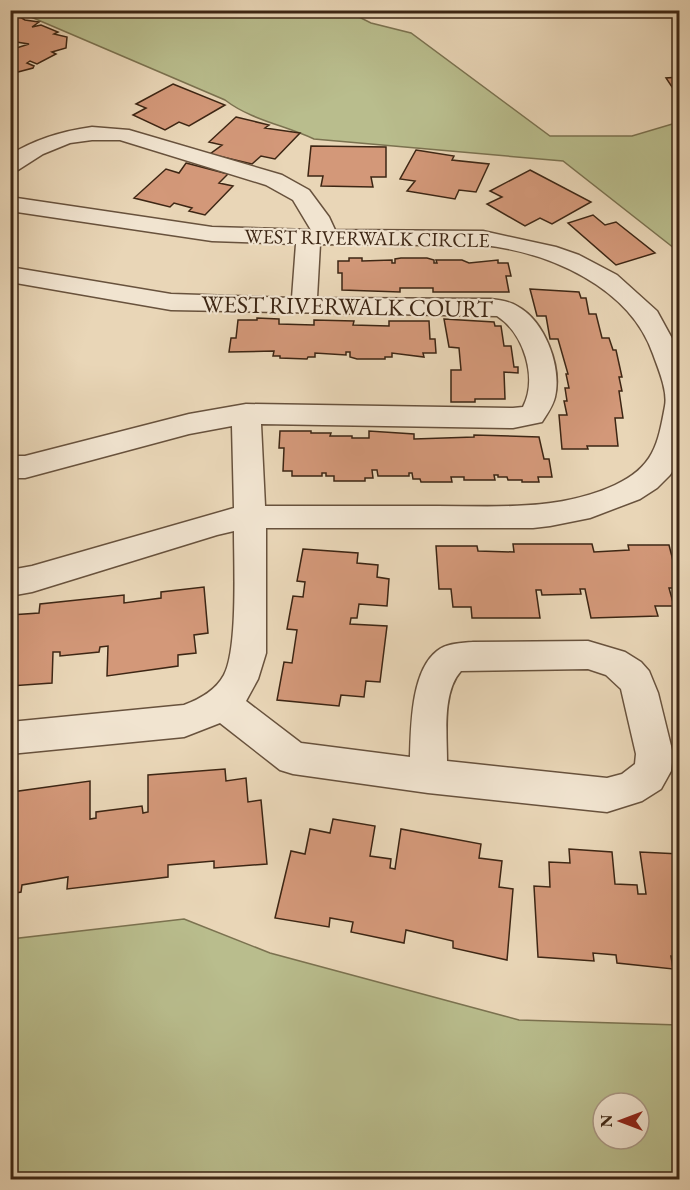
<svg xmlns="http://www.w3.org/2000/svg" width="690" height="1190" viewBox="0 0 690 1190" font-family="'EB Garamond',serif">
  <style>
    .green { fill: #b9bd8d; stroke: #7b7250; stroke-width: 1.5; fill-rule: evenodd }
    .building { fill: #d39879; stroke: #3d2614; stroke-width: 1.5 }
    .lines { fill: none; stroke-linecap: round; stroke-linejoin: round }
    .street-casing { stroke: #68523d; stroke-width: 3 }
    .street { fill: #f1e4d0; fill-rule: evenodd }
    .labels { text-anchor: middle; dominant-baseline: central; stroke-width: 4.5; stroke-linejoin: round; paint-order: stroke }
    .far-street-label { font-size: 20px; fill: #3d2614; stroke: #f1e4d0 }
    .street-label { font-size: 24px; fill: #3d2614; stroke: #f1e4d0 }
  </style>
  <rect width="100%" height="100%" fill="#e9d6b7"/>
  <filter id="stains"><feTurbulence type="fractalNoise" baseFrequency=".00333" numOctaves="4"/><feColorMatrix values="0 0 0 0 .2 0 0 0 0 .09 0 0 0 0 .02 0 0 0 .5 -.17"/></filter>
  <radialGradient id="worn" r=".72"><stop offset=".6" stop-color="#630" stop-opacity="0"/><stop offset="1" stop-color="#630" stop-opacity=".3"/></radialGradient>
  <path class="green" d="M17 11H347L371 23 411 33 550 136H632L679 122V252L563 161 314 139C284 125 251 120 225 100Z
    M184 919 270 953 519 1020 679 1025V1179H11V939ZM603 1103H639V1139H603Z"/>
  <path class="building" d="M13 13 25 20 39 22 32 27 41 25 58 32 54 34 67 37 66 48 52 52 56 54 37 64 30 61 27 63 34 66 33 68 18 72 10 78V50L29 44 10 41V14Z
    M680 77V90H674L666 78Z
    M173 84 225 105 189 126 179 122 165 130 133 115 146 108 136 104Z
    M236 117 269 125 265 128 300 133 275 159 261 156 252 164 210 154 222 145 209 142Z
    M311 146 386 147V177H371L373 187 321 186 323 176H308Z
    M416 150 454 156 452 160 489 164 476 192 459 190 455 199 407 191 415 181 400 179Z
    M186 163 228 174 219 183 233 186 205 215 189 211 192 208 174 203 170 207 134 198 166 169 179 173Z
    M530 170 591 202 552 224 540 218 525 226 487 204 502 197 490 191Z
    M593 215 605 225 616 222 655 253 616 265 568 223Z
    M349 258H362V261L392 260V263H395V259L401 258H427L434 260V263H437L436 260H462L469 263 498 260V263H508L511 276H506L509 292H433V288H400V292L342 290V273H338V261H349Z
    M530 289 579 292 581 298H586L589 314H596L602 338H609L613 350H616L622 377H619L622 391H619L623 418H615L618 446H587L588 449H562L559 415H567L564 401H567L565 388H569L566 374H568L558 339H550L546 316H537Z
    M257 318 279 319V324L314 325V320L354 321 353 325 389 326V321H429L430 339H435L436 353H423L424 357 392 353V357H385V359H357L350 357V352H346V355L315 353V357H308L307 359 280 358V356H273L274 351 229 352 231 338H236L238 320H257Z
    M444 319 494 322 495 326H501L504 346H511L514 367H518V373L504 372 505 399H475V402H451V370H461L459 348 449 347Z
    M280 431H311V433H331L330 436H352V438H369V431L414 434V439L474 437V435L539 437 544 459H549L552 477H538L539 482H522V480H508L507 477H498V475H494L495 480H464V477H451L452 482H421L420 479H413L412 473H409V476H378L377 470H372L373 478H365V481H334V476H326V473H322V476H292V471H283L284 448H279Z
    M513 544H592L594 552 629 550 628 545H669L680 588H669L674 606H655L658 616 591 618 585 589H580L581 594 542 595 541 590H536L540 618H472L471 607H453L451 589H439L436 546H477L478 551 514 552Z
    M303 549 358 553 357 563 378 565 377 577 389 579 387 606 359 604 357 618H351L350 624 387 626 380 682 366 681 364 697 341 695 339 706 277 700 284 662 292 663 297 630 287 629 293 596 303 597 305 582 297 581Z
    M204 587 208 633 194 635 196 653 178 655V666L107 676 108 646 100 647 99 652 60 656V652H53L52 683 10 686V615L39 613 40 604 124 595V603L161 598V592Z
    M225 769 226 781 246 778 248 802 261 800 267 864 214 868V861L168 865V877L67 889 68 877 22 885 21 892 10 894 12 792 90 781V819L96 818V812L142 806 143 813 148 812V775Z
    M333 819 375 826 370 856 391 859 390 868 395 869 401 829 481 844 479 858 502 861 499 887 513 889 507 960 453 948V941L406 930 404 943 351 932 353 922 330 918 329 927 275 918 291 851 305 854 310 829 330 833Z
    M569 849 612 852 615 884 637 885 638 894H646L640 852 680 854V957L671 956 673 969 617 963 616 955 593 953 594 961 538 957 534 886 550 887 549 862 570 863Z"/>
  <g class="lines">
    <defs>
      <path id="street" d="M92 127 129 130 282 175 309 190 329 217 335 230 483 231 556 247 579 255 617 275 657 311 680 353V459L670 475 657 488 640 499 590 518 550 526 533 528H266V653L258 679 246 701 301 743 410 757C411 727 411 671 437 651 447 643 461 643 473 642L588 641 625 652 641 662 649 671 658 693 673 754 671 771 661 789 642 801 607 812 428 793 293 774 280 770 220 723 184 737 10 754V722L184 705C200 699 216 690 224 675 238 649 234 564 234 531L217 535 32 592 10 596V570L32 566 234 508 232 426 189 434 25 478H10V456H25L189 414 246 404 513 408 523 407C538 378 524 333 497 316L171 310 10 282V267L171 294 292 298 296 244 212 241 10 211V197L212 227 311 230 293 200 266 185 120 140H92L70 143 43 154 18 170 10 171V155C35 139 63 131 92 127ZM320 244C356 244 392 245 428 245 446 245 465 243 483 245 549 252 630 287 653 354 658 368 668 391 665 406 658 444 654 467 615 485 559 511 497 506 437 506 380 506 322 506 265 506L261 424 513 428 542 422C547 414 553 406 555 397 562 367 545 321 517 306 509 301 499 300 490 299L317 298ZM588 669 606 675 621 689 636 754 635 764 622 774 607 778 447 761C447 734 442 692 461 671Z"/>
    </defs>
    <use href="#street" class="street-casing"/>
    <use href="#street" class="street"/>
  </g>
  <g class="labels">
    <g class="far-street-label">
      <text transform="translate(367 238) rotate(1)">WEST RIVERWALK CIRCLE</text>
    </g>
    <g class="street-label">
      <text transform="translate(347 306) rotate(1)">WEST RIVERWALK COURT</text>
    </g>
  </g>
  <rect width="690" height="1190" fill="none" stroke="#e9d6b7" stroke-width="36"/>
  <rect x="12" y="12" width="666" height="1166" fill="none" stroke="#3d2614" stroke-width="3"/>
  <rect x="18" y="18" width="654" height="1154" fill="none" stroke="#3d2614" stroke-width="1.5"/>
  <g transform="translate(621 1121) rotate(270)"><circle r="28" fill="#f1e4d0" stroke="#a99885" stroke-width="1.5"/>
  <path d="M0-4.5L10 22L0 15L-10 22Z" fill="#8f2418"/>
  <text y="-9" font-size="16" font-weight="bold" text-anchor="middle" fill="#3d2614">N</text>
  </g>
  <rect width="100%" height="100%" filter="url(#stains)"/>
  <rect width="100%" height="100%" fill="url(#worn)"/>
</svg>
